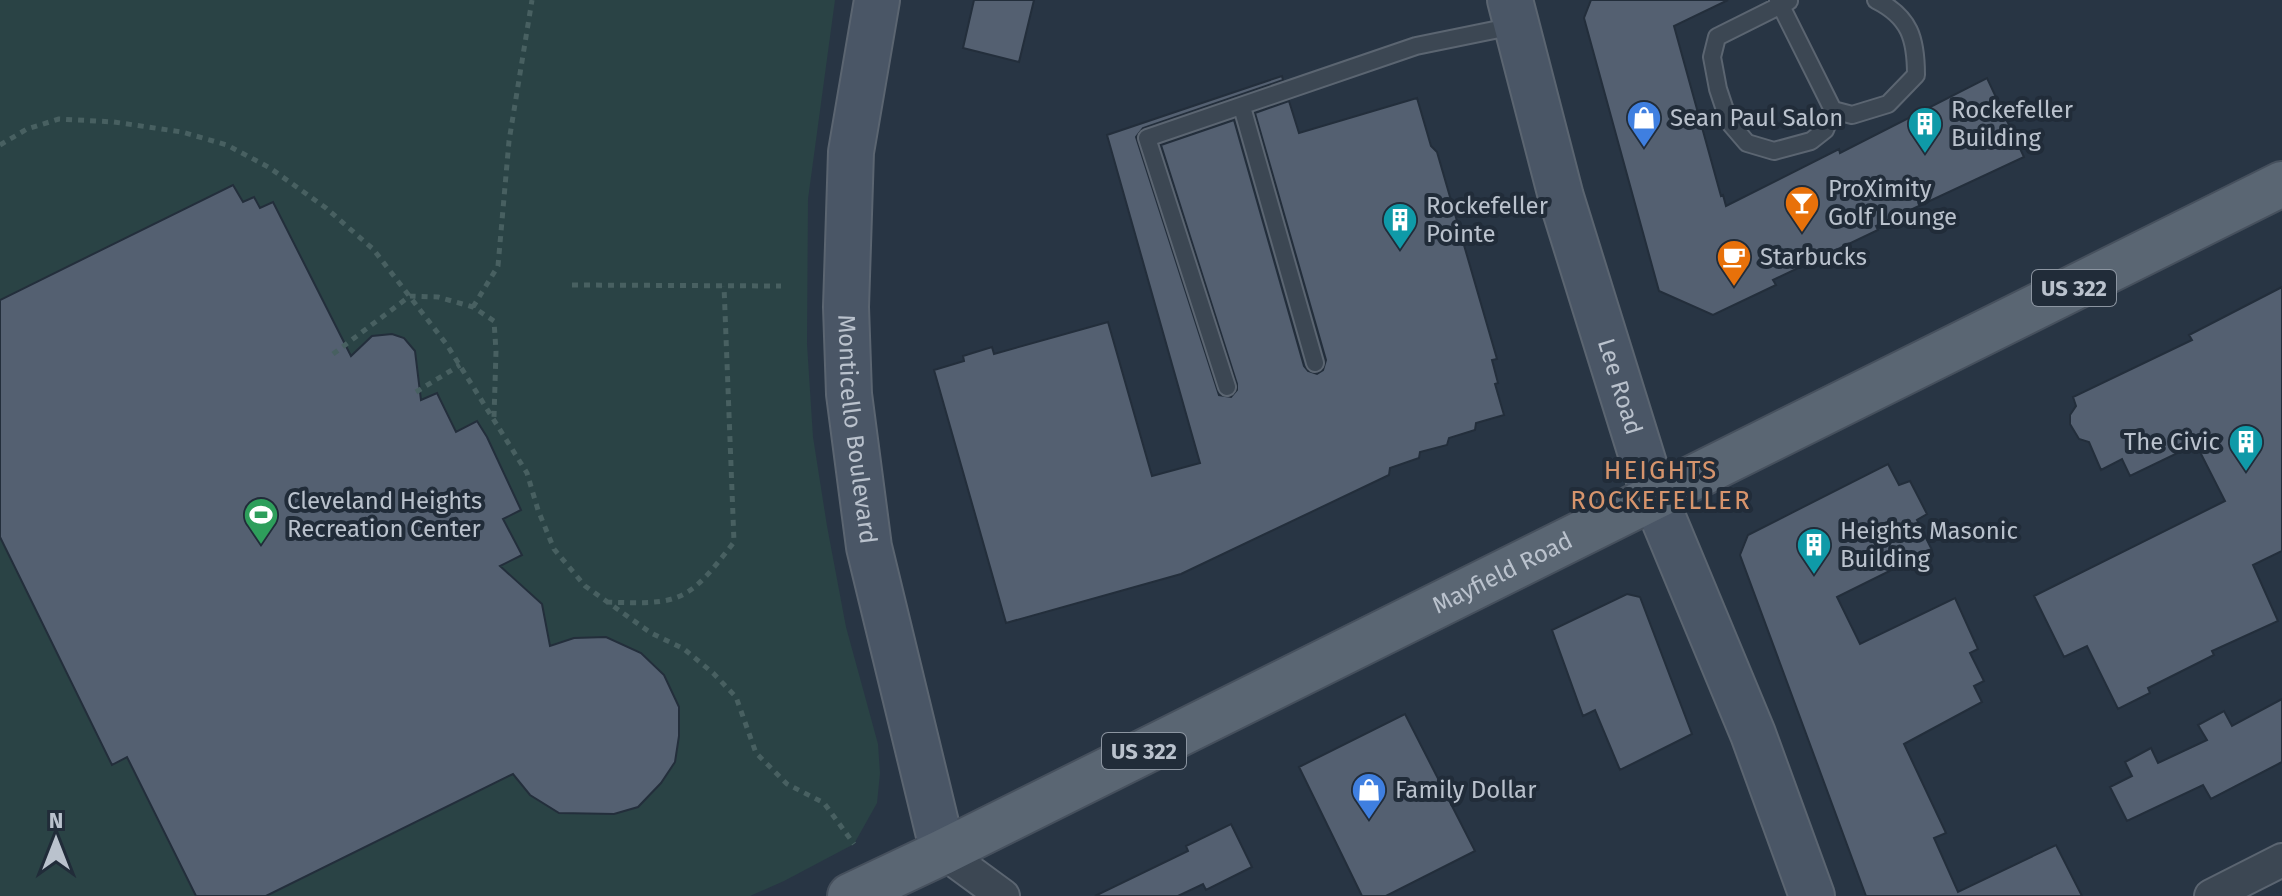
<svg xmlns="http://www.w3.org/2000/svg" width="2282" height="896" viewBox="0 0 2282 896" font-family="'Fira Sans',sans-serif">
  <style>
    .green { fill: #2a4345 }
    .building { fill: #546071; stroke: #232e3b; stroke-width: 2 }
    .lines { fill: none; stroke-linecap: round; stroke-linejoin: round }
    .lane-casing { stroke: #5b6571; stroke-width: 20 }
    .street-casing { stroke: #5b6571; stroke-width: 36 }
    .secondary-casing { stroke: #5b6571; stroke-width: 48 }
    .primary-casing { stroke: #46505d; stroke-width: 48 }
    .path { stroke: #486061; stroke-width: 5; stroke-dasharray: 6 6; stroke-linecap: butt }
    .lane { stroke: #3c4753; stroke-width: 16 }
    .street { stroke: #3c4753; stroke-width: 32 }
    .secondary { stroke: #4a5666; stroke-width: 44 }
    .primary { stroke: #5a6673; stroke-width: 44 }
    .labels { text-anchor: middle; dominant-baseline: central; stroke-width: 8; stroke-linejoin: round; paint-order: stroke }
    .shield { fill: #212c39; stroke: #8c95a1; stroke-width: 2 }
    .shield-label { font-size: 22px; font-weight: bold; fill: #bac2cd }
    .poi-label { font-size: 24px; fill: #bac2cd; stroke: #212c39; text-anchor: start }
    .street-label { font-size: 24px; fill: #bac2cd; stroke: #212c39 }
    .neighbourhood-label { font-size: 26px; letter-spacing: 2px; fill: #d6946c; stroke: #212c39 }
  </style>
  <rect width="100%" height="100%" fill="#283544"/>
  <path class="green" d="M0 0H835L808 199 807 344 813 437 827 526 846 627 878 744 880 773 877 803 854 844 784 881 750 896H0Z"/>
  <path class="building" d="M974 0H1034L1019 62 963 48Z
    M1591 0H1728L1674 26 1721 196 1723 195 1726 206 1839 149 1840 153 1987 78 2024 157 1876 226 1878 230 1773 280 1776 285 1713 315 1659 291 1584 18Z
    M1282 76 1283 80 1143 128 1136 137 1219 395 1231 397 1237 390V384L1161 145 1234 120 1304 366 1308 371 1317 374 1323 370 1326 360 1255 113 1289 101 1299 133 1417 98 1431 146 1437 152 1497 359 1492 360 1498 383 1495 384 1504 415 1476 423 1475 430 1449 438 1447 445 1420 452 1419 458 1390 468 1389 475 1181 574 1006 623 934 370 964 361 963 356 992 347 994 354 1108 322 1152 476 1200 463 1107 135Z
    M233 185 243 202 254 197 260 208 273 202 351 356 372 336 392 334 404 338 415 351 421 400 437 393 456 432 477 421 487 437 521 510 503 519 522 555 500 566 542 604 550 646 574 638 606 637 641 653 664 675 679 707V736L675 762 661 783 638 807 614 814 559 813 530 795 513 774 266 896H196L127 757 112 765 0 537V300Z
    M2282 287V551L2253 565 2278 621 2212 651 2214 655 2148 688 2150 693 2118 709 2087 646 2064 657 2034 596 2225 501 2196 444 2130 476 2122 459 2101 470 2089 442 2079 439 2070 424V415L2076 406 2073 397 2192 340 2189 335Z
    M1888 464 1899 485 1910 481 1927 514 1917 520 1932 550 1837 597 1860 644 1955 598 1978 649 1970 653 1984 681 1974 686 1982 702 1904 744 1946 833 1934 838 1958 892 2056 845 2082 896H1866L1740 555 1748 535Z
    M1627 594 1640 597 1692 734 1620 770 1595 710 1583 716 1552 630Z
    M2282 699V762L2211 799 2203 785 2127 821 2110 787 2132 776 2125 762 2151 748 2158 763 2207 740 2198 725 2224 711 2232 726Z
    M1405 714 1475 851 1386 896H1362L1299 767Z
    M1231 824 1252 867 1206 890 1203 884 1178 896H1095L1188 851 1186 846Z"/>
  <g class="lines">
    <defs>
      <path id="lane" d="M1778 0 1833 110 1852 115 1888 104 1916 75C1916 39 1910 17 1876 0
        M1789 1 1717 37 1712 57 1718 89 1729 122 1747 143 1774 151 1811 141 1825 130 1833 110
        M1242 107 1315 363
        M1227 387 1147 138 1416 46 1514 26"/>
      <path id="street" d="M943 852 1003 896
        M2211 896 2282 860"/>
      <g id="secondary">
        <path id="s1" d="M877 0 851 152 846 307 849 394 869 547 943 852"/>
        <path id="s2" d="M1510 0 1561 197 1654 496 1753 734 1812 896"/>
      </g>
      <g id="primary">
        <path id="s3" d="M850 896 943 852 2282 184"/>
      </g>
    </defs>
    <use href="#lane" class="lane-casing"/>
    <use href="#street" class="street-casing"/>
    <use href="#secondary" class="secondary-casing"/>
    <use href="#primary" class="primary-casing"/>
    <path class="path" d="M0 145 27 129 59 119 114 122 182 132 227 145 270 168 326 208 373 249 447 345 527 473 538 510 554 549 585 586 651 633 684 649 713 673 736 697 756 753 787 784 824 803 854 844
      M572 285 781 286
      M473 307 498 266 509 141 532 0
      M333 354 410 296 438 297 473 307 494 321 496 351 494 417
      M416 392 460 365
      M606 602C681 605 688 602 734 542L724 286"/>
    <use href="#lane" class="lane"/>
    <use href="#street" class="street"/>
    <use href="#secondary" class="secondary"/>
    <use href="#primary" class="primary"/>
  </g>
  <defs>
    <symbol id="shop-pin" viewBox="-11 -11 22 30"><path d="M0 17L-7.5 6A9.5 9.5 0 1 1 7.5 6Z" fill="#3f7fe0" stroke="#212c39"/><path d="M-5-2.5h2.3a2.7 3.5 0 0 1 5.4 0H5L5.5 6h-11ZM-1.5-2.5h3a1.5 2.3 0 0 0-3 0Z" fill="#fff"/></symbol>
    <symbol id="building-pin" viewBox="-11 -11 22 30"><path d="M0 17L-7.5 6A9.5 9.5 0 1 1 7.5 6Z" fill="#0f9aa8" stroke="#212c39"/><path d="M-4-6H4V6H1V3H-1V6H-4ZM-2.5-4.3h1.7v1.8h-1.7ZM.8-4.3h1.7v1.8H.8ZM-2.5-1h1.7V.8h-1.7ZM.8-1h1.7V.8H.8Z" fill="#fff"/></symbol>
    <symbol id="bar-pin" viewBox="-11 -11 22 30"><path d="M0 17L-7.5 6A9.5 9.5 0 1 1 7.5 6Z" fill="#e8710a" stroke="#212c39"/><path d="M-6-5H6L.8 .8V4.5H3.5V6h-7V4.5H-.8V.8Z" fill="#fff"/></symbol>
    <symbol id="cafe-pin" viewBox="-11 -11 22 30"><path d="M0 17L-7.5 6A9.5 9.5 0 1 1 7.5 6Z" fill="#e8710a" stroke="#212c39"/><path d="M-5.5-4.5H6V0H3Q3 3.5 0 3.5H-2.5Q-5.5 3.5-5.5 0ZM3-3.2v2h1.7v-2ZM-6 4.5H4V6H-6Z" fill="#fff"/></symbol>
    <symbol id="stadium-pin" viewBox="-11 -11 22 30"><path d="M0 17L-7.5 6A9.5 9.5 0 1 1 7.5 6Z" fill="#2e9e5b" stroke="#212c39"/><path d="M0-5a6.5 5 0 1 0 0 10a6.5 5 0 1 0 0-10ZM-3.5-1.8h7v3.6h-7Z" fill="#fff"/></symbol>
  </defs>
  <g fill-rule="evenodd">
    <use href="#shop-pin" x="1624" y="98" width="40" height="54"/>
    <use href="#building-pin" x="1905" y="104" width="40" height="54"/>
    <use href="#bar-pin" x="1782" y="183" width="40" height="54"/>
    <use href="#building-pin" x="1380" y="200" width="40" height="54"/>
    <use href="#cafe-pin" x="1714" y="237" width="40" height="54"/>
    <use href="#building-pin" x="2226" y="422" width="40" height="54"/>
    <use href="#stadium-pin" x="241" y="495" width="40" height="54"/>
    <use href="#building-pin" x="1794" y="525" width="40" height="54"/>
    <use href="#shop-pin" x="1349" y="770" width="40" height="54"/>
  </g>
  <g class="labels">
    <g class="shield">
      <rect x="2032" y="270" width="84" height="36" rx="6"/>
      <rect x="1102" y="733" width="84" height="36" rx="6"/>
    </g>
    <g class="shield-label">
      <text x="2074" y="288">US 322</text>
      <text x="1144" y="751">US 322</text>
    </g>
    <g class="poi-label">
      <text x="1951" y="110">Rockefeller<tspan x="1951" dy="28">Building</tspan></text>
      <text x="1670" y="118">Sean Paul Salon</text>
      <text x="1828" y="189">ProXimity<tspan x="1828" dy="28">Golf Lounge</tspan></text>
      <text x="1426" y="206">Rockefeller<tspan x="1426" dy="28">Pointe</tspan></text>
      <text x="1760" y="257">Starbucks</text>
      <text x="2220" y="442" text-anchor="end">The Civic</text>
      <text x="287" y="501">Cleveland Heights<tspan x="287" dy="28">Recreation Center</tspan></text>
      <text x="1840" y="531">Heights Masonic<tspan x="1840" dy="28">Building</tspan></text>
      <text x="1395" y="790">Family Dollar</text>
    </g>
    <g class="street-label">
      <text stroke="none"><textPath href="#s2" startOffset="402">Lee Road</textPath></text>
      <text stroke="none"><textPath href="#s1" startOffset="432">Monticello Boulevard</textPath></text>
      <text stroke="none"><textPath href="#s3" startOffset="728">Mayfield Road</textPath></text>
    </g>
    <g class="neighbourhood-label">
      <text x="1661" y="470">HEIGHTS<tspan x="1661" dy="30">ROCKEFELLER</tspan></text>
    </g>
  </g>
  <g transform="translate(56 840)" stroke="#212c39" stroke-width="6" paint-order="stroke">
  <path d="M0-6L14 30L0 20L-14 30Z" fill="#bac2cd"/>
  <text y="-12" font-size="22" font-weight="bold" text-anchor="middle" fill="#bac2cd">N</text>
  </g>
</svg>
